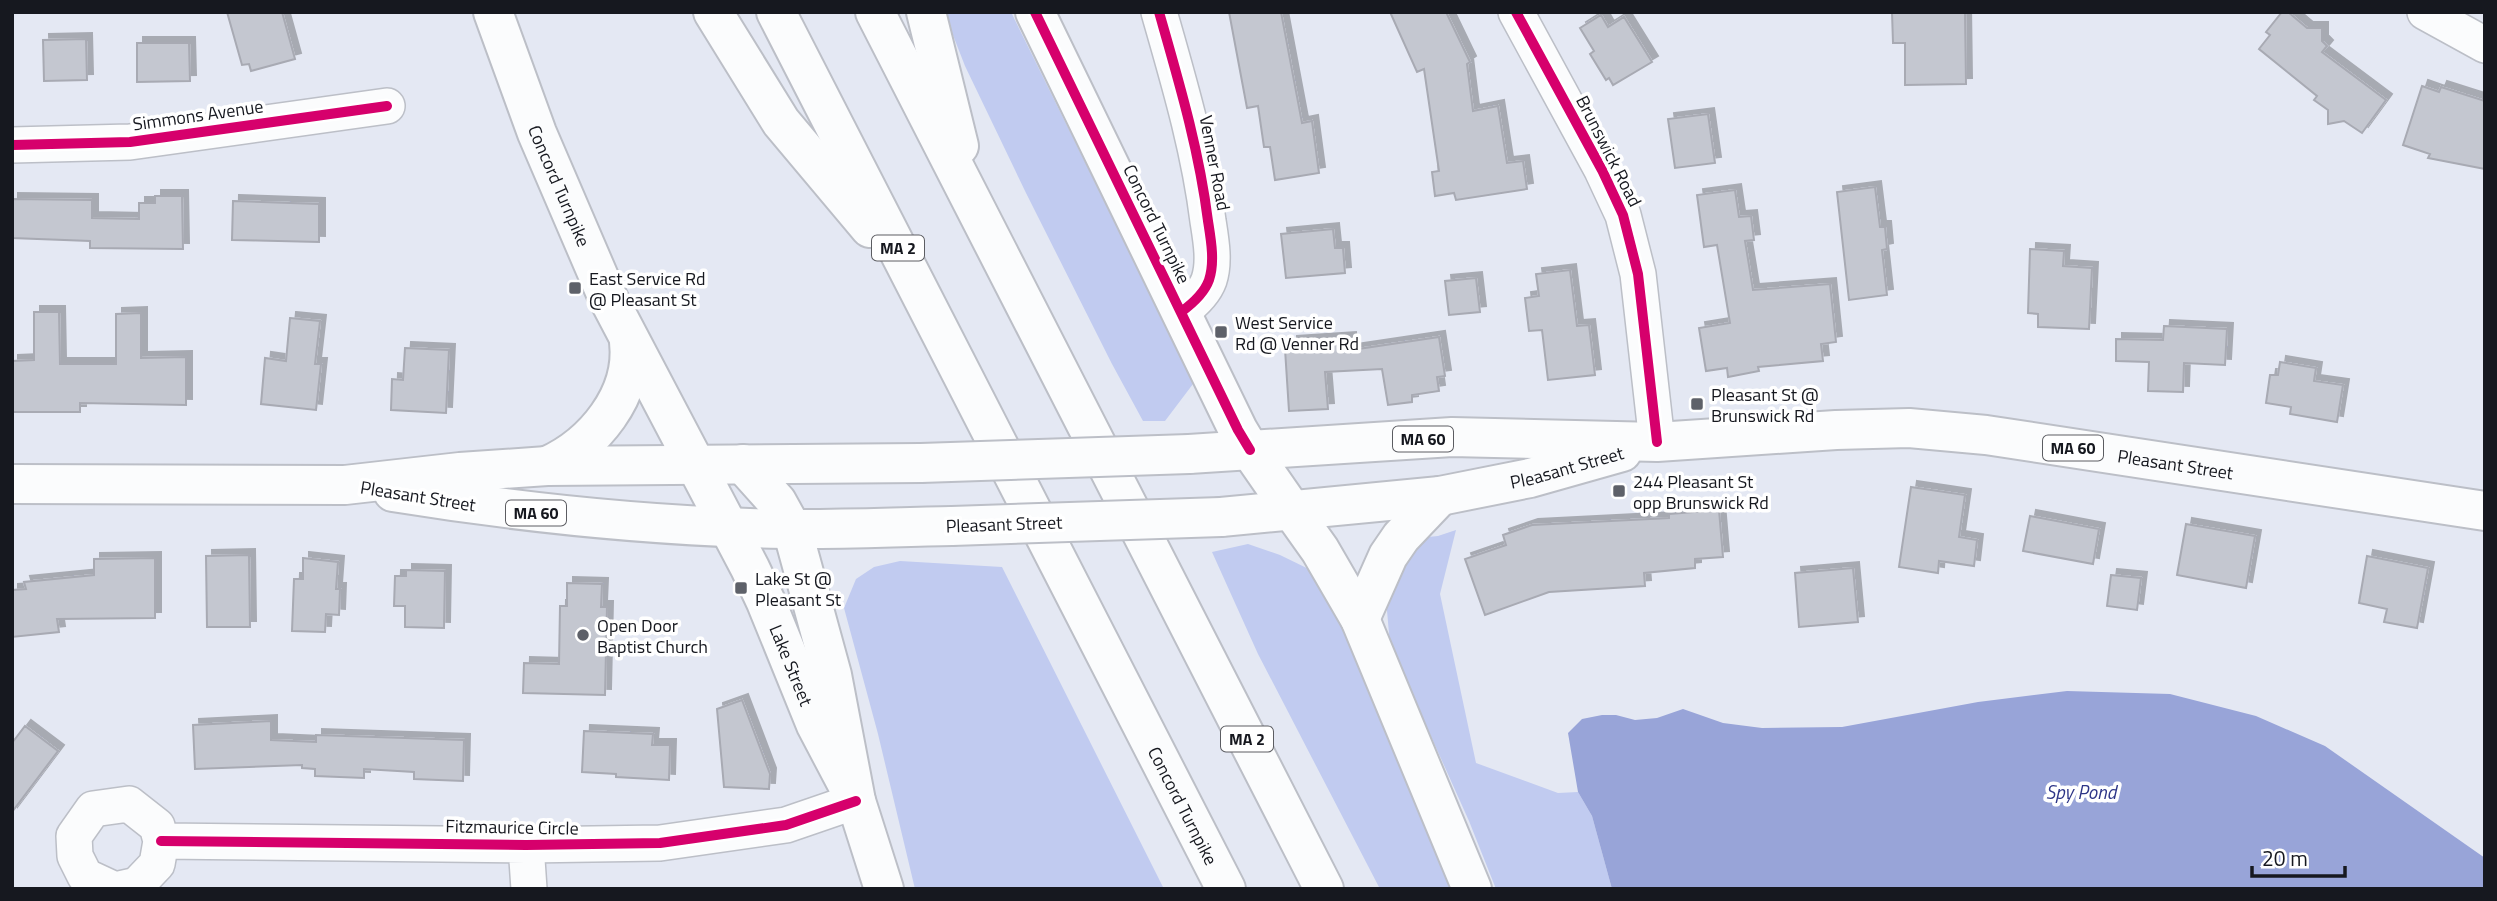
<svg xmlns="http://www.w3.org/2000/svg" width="2497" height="901" viewBox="0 0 2497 901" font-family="'Titillium Web',sans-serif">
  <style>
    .green { fill: #c1cbf0 }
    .water { fill: #98a4d8 }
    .building { fill: #c4c7d0; stroke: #a8aab3; stroke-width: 2; filter: url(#shadow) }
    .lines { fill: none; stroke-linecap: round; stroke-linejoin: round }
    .street-casing { stroke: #bcbfc7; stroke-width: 38 }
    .secondary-casing { stroke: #bcbfc7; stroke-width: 42 }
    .primary-casing { stroke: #bcbfc7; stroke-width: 42 }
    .highway-casing { stroke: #bcbfc7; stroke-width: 42 }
    .street { stroke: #fbfcfd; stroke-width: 35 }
    .secondary { stroke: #fbfcfd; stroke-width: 38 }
    .primary { stroke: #fbfcfd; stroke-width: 38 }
    .highway { stroke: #fbfcfd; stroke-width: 38 }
    .primary-bridge-casing { stroke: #bcbfc7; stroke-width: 42; stroke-linecap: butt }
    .primary-bridge { stroke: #fbfcfd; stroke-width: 38 }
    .cycleway-casing { stroke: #fff; stroke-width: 15 }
    .cycleway { stroke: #d6006c; stroke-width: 10 }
    .poi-dot { fill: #5e6169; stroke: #fff; stroke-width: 2.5 }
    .labels { text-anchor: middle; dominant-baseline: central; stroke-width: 7; stroke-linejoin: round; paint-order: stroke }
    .shield { fill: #fff; stroke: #5c5d62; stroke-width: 2 }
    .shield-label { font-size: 16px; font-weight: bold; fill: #16181f }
    .street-label { font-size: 18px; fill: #16181f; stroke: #fff }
    .poi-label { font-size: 18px; fill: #16181f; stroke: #fff; text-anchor: start }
    .water-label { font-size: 19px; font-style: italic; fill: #2d3587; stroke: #fff }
  </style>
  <defs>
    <filter id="shadow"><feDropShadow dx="6" dy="-6" stdDeviation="0" flood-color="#0004"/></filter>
  </defs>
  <rect width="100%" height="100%" fill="#e4e8f3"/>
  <path class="green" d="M944 12H1011L1154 302 1196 380 1165 421H1143L1112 364 1026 193 965 66Z
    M1456 530 1440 594 1476 763 1558 793 1578 792 1592 816 1612 889H1496L1469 821 1390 645 1386 599 1418 538 1438 536Z
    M1248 544 1280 555 1319 574 1384 711 1459 889H1380L1258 654 1212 552Z
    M900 561 1002 567 1164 889H915L878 734 844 608 856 579 874 567Z"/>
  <path class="water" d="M2067 691 2170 694 2256 716 2325 746 2485 858V889H1612L1592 816 1578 792 1568 733 1582 719 1602 715H1616L1635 720 1657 718 1683 709 1723 723 1762 728 1842 727 1978 702Z"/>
  <path class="building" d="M227 12H282L295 59 251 71 249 64 242 65Z
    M1229 12H1281L1302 123 1312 121 1319 173 1275 180 1270 147H1264L1258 106 1247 108Z
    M1390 12H1446L1470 62 1467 64 1473 111 1498 106 1507 163 1523 161 1527 189 1456 200 1454 193 1435 196 1432 172 1439 171 1424 69 1417 72Z
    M1892 12H1965L1966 84 1905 85V43H1893Z
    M2282 12H2288L2307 28H2322V41L2327 46 2322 52 2386 100 2362 133 2344 121 2328 124V110L2314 100 2317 96 2259 49 2270 35 2266 32Z
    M1601 15 1608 27 1624 17 1652 62 1613 85 1609 78 1606 80 1590 54 1594 51 1580 28Z
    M86 39 87 80 44 81 43 40Z
    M137 43H189L190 81 137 82Z
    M2422 86 2439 92 2441 87 2485 101V169L2428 158 2430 154 2403 145Z
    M1708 114 1715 163 1675 168 1668 119Z
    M1875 187 1880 227H1885L1887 249 1882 250 1887 295 1849 300 1837 192Z
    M1735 190 1739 217 1751 216 1754 240 1745 241 1753 290 1830 284 1836 342 1821 344 1823 361 1758 367 1759 371 1728 377 1727 368 1706 371 1699 328 1730 323 1717 245 1704 247 1697 195Z
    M155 196H182L183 249 90 248V241L12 238V199L92 200V218L139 219V203H155Z
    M233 201 319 204V242L232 240Z
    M1333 229 1335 248H1343L1345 273 1286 278 1281 234Z
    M2030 249 2064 251 2063 266 2092 268 2089 329 2038 327V314L2028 313Z
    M1570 270 1577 326 1589 325 1595 375 1548 380 1542 330 1529 331 1525 298 1539 296 1536 274Z
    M1476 278 1480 312 1449 315 1445 281Z
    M34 312H59L60 364H116V314L141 313V358L186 357V405L80 403V412H12V361L34 360Z
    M290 318 320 321 315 364H321L316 410 261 404 265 358 286 361Z
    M2164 326 2227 329 2225 365 2184 363 2183 392 2148 391 2149 362 2116 361V339L2163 340Z
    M1439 337 1445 376 1437 377 1439 391 1412 395V402L1388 405 1382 369 1325 372 1328 409 1289 411 1285 349 1291 348V342L1350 338 1351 350Z
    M405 348 449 350 446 413 391 410 392 379 403 380Z
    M2280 362 2316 368 2314 381 2343 385 2337 422 2290 414 2291 407 2266 403 2270 375H2278Z
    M1911 487 1965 495 1959 537 1977 540 1974 566 1939 561 1938 573 1899 567Z
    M1719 510 1723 557 1695 559V568L1644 573 1645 586 1549 592 1485 615 1465 559 1506 545 1503 535 1532 525 1669 518V514Z
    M2030 516 2099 529 2093 564 2023 551Z
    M2186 524 2255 536 2246 588 2177 575Z
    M249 555 250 627H207L206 556Z
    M2367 556 2428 568 2417 628 2384 622 2387 609 2359 603Z
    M155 558V618L57 619 59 632 12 637V590L26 589 24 582 94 575V559Z
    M303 558 338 562 336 589H340L339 615 326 614 325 632 292 631 294 579H303Z
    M1853 568 1858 622 1799 627 1795 573Z
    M406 570 445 571 444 628 405 627V606H394L395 576H406Z
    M2111 575 2141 578 2137 610 2107 606Z
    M567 583 602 584 601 607H607L605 695 523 693 524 663 559 664 560 606H567Z
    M742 700 770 774 769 789 724 787 717 709Z
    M271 721V740L316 742V735L464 740 463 781 414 779V772L364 769V778L315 776V769L302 768V765L195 769 193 725Z
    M25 726 58 751 12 812V743Z
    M584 731 653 734 652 745H670L669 780 616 777V774L582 772Z"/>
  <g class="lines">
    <defs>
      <path id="street" d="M1159 12C1179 82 1199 149 1208 221 1211 240 1215 262 1209 280 1204 294 1192 304 1181 312
        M1516 12 1602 170 1623 215 1638 274 1657 442
        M2425 12 2485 45
        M12 145 130 142 387 106
        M161 841 526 845 660 843 786 825 856 801
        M526 845 529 889
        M113 889 85 876 75 856 74 836 93 809 129 804 157 826 161 841 157 864 137 885 119 889"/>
      <g id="secondary">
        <path id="s1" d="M493 12 537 133 607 296 750 568 766 602 816 725 856 801"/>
        <path d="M1035 12 1238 430 1250 450"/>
        <path d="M743 464 777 502 792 529 832 675 856 801 884 889"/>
        <path d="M547 466C594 445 635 395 629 342"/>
      </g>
      <g id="primary">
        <path d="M1250 450 1293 512"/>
        <path id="s2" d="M1189 454 1452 437 1657 442 1836 430 1909 428 1986 435 2485 511"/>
        <path d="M12 484 345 485 460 472 547 466 921 463"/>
        <path d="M393 492C511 511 630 524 749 528 817 531 885 527 952 526"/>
        <path id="s3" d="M1221 517 1440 496 1530 478 1622 452"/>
      </g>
      <g id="highway">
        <path d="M713 12 781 122 870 228"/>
        <path id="s4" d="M776 12 1226 889"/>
        <path d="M875 12 1324 889"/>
        <path d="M926 12 959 146"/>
        <path d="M1293 512 1320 550 1360 619 1472 889"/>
        <path d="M1360 619 1388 556 1401 537 1440 496"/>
      </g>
    </defs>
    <use href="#street" class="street-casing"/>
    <use href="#secondary" class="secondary-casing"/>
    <use href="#primary" class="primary-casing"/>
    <use href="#highway" class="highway-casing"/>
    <use href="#street" class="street"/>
    <use href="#secondary" class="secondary"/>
    <use href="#primary" class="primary"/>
    <use href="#highway" class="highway"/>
    <defs>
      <path id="primary-bridge" d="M921 463 1189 454
        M952 526 1221 517"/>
    </defs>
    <use href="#primary-bridge" class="primary-bridge-casing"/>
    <use href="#primary-bridge" class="primary-bridge"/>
    <defs>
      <path id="cycleway" d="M1035 12 1238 430 1250 450
        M1159 12C1179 82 1199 149 1208 221 1211 240 1215 262 1209 280 1204 294 1192 304 1181 312
        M1516 12 1602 170 1623 215 1638 274 1657 442
        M12 145 130 142 387 106
        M161 841 526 845 660 843 786 825 856 801"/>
    </defs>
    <use href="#cycleway" class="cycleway-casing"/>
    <use href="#cycleway" class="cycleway"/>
  </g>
  <g class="poi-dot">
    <rect x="568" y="281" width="14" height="14" rx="3.5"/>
    <rect x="1214" y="325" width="14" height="14" rx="3.5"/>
    <rect x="1690" y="397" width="14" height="14" rx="3.5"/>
    <rect x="1612" y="484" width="14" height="14" rx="3.5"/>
    <rect x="734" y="581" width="14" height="14" rx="3.5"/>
    <circle cx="583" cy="635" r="7"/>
  </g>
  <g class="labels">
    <g class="shield">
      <rect x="872" y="235.5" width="52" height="25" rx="5"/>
      <rect x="1393" y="426.5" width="60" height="25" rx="5"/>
      <rect x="2043" y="435.5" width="60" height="25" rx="5"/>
      <rect x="506" y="500.5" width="60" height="25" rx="5"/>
      <rect x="1221" y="726.5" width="52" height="25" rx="5"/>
    </g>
    <g class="shield-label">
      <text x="898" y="248">MA 2</text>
      <text x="1423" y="439">MA 60</text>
      <text x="2073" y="448">MA 60</text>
      <text x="536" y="513">MA 60</text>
      <text x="1247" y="739">MA 2</text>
    </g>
    <g class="street-label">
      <text transform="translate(198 115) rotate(-8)">Simmons Avenue</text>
      <text transform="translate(1609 151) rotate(63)">Brunswick Road</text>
      <text transform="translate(1215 163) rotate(79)">Venner Road</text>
      <text stroke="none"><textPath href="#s1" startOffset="186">Concord Turnpike</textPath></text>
      <text transform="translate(1157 224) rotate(64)">Concord Turnpike</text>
      <text stroke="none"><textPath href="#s2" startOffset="990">Pleasant Street</textPath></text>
      <text stroke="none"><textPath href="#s3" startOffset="350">Pleasant Street</textPath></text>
      <text transform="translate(418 496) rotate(9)">Pleasant Street</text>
      <text transform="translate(1004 524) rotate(-2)">Pleasant Street</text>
      <text stroke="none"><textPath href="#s1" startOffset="719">Lake Street</textPath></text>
      <text stroke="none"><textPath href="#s4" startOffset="892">Concord Turnpike</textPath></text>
      <text transform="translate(512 827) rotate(1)">Fitzmaurice Circle</text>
    </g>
    <g class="poi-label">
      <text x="589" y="278">East Service Rd<tspan x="589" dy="21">@ Pleasant St</tspan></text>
      <text x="1235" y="322">West Service<tspan x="1235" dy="21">Rd @ Venner Rd</tspan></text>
      <text x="1711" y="394">Pleasant St @<tspan x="1711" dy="21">Brunswick Rd</tspan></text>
      <text x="1633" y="481">244 Pleasant St<tspan x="1633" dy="21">opp Brunswick Rd</tspan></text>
      <text x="755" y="578">Lake St @<tspan x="755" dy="21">Pleasant St</tspan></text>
      <text x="597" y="625">Open Door<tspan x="597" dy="21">Baptist Church</tspan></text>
    </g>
    <g class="water-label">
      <text x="2081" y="791">Spy Pond</text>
    </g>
  </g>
  <rect width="2497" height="901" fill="none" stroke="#16181f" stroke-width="28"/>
  <path d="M2252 866v10h93v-10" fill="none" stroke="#16181f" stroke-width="3.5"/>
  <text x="2262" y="866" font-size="21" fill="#16181f" stroke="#ffffff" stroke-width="5" paint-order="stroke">20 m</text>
</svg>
